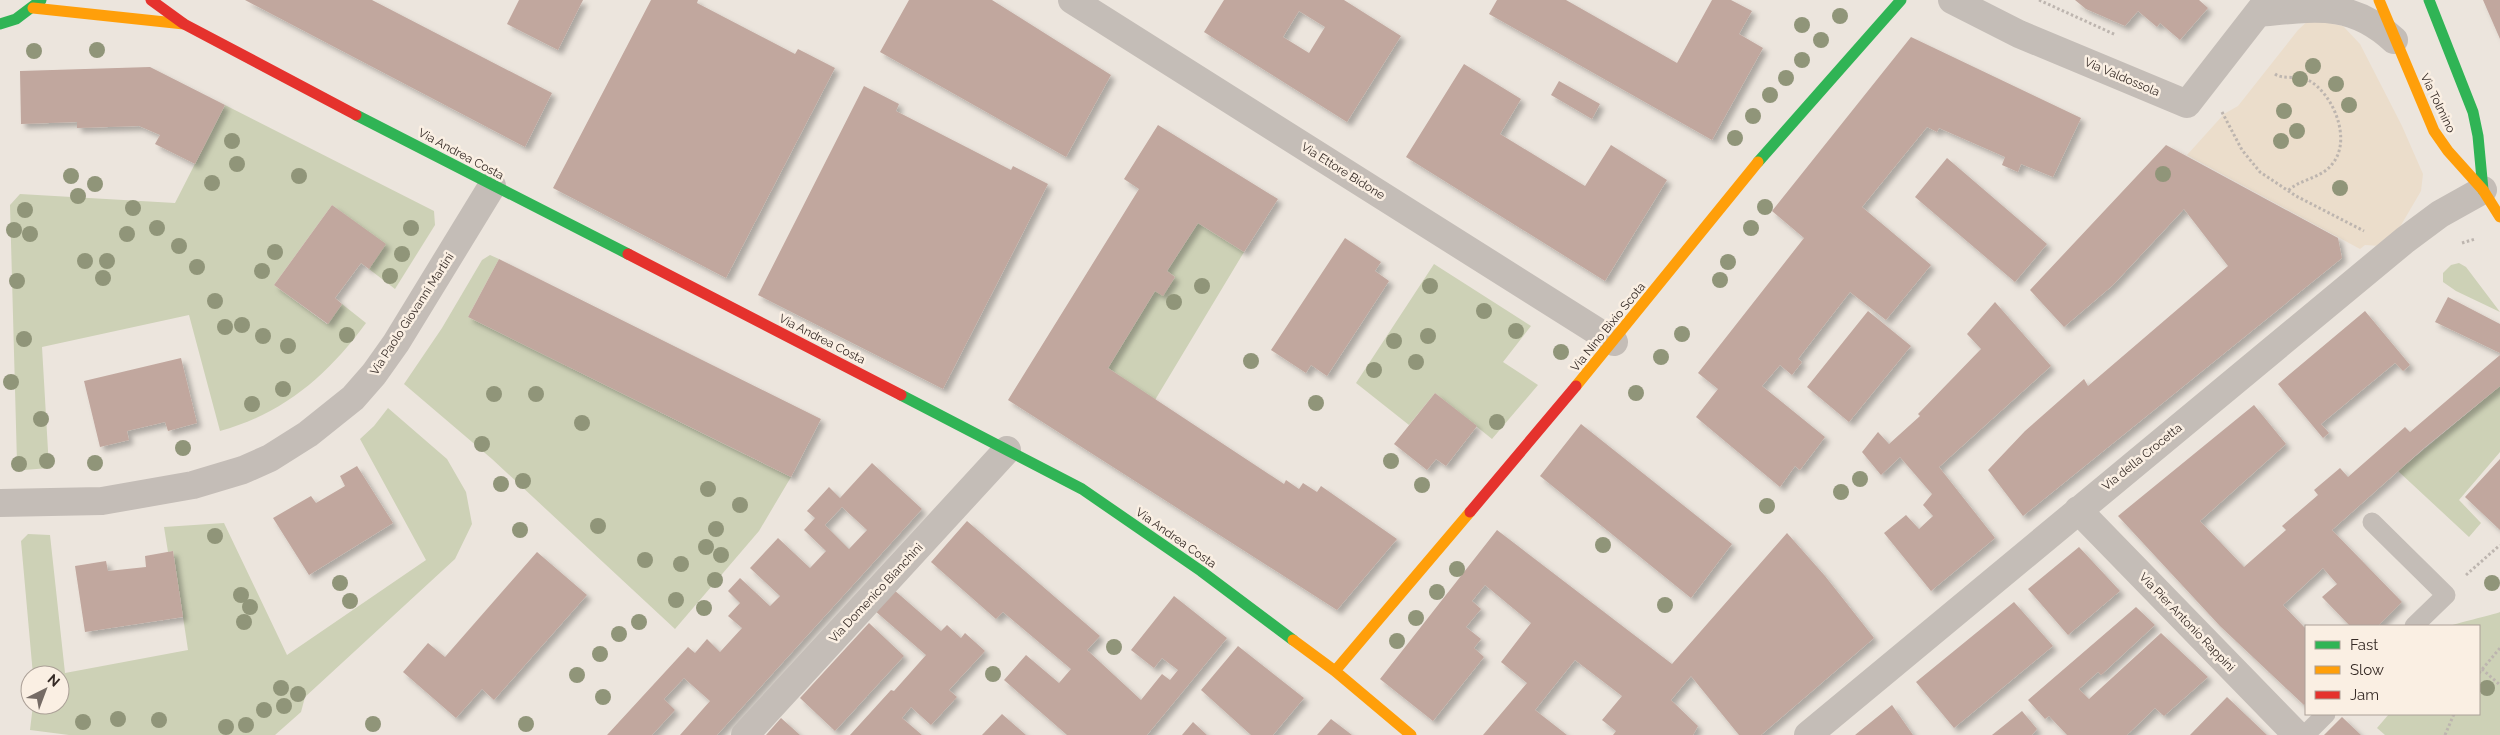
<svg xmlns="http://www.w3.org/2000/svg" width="2500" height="735" viewBox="0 0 2500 735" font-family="Raleway,sans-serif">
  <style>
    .green { fill: #cdd1b6 }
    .plaza { fill: #ebddcb }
    .building { fill: #c1a79e; fill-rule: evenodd; filter: url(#shadow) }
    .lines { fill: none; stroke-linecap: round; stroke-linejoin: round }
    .path { stroke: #bdb5af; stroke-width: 3; stroke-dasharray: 2.5 2.5; stroke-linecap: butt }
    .lane { stroke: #c4bdb7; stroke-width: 19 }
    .street { stroke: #c4bdb7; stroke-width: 28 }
    .fast { stroke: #30b455; stroke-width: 11 }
    .slow { stroke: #ff9f0a; stroke-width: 11 }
    .jam { stroke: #e5322d; stroke-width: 11 }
    .tree { fill: #909579 }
    .labels { text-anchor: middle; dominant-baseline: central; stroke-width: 5; stroke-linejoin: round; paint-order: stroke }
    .street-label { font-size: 12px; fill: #352a25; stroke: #faefe3 }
  </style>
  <defs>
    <filter id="shadow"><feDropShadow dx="4.5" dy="4.5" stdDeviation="2.5" flood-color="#0004"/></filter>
  </defs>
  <rect width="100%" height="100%" fill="#ece5dd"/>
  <path class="green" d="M225 105 434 211 435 225 395 289 369 269 360 226 332 205 274 285 327 324 342 304 366 323C328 375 283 414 220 431L189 315 42 347 49 468 24 470 17 463 10 205 20 194 175 203Z
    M1198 223 1244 252 1155 400 1108 368 1155 291 1163 295 1175 277 1167 271Z
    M490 255 499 259 468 317 791 477 759 531 675 629 492 459 404 384 442 328 482 260Z
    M2459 263 2466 267 2500 312 2456 291 2443 282V273L2451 265Z
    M1434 264 1531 326 1503 362 1538 385 1492 439 1435 393 1409 425 1356 383Z
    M2500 386V452L2459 500 2481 523 2469 537 2398 471Z
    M388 408 447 459 466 492 472 524 455 559 305 697 301 712 275 735H69L30 730 33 705H60V675H33L21 541 28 534 50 535 65 673 188 650 173 551 168 552 164 527 224 523 287 655 426 560 360 439 374 426Z
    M2500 612V735H2385L2377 728 2389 714H2479V626H2450C2453 624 2492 615 2500 612Z"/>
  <path class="plaza" d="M2310 19 2343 26 2360 44 2402 126 2423 174 2421 191 2397 232 2380 246 2365 245 2360 249 2187 155 2224 114 2238 106 2298 30Z"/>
  <path class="building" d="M245 0H372L552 93 525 147Z
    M519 0H583L558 50 507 24Z
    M651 0H698L697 3 795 54 798 49 835 68 726 278 553 188Z
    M909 0H992L1111 75 1066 157 880 52Z
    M1224 0H1344L1401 36 1347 122 1204 32ZM1299 11 1325 27 1309 53 1283 37Z
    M1497 0H1566L1677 63 1712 0H1731L1752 11 1739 34 1763 48 1712 140 1489 14Z
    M2075 0H2199L2208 8 2180 40 2160 23 2157 27 2138 11 2125 26 2086 9Z
    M2483 0H2500V39Z
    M1911 37 2081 118 2053 177 2021 164 2018 172 2002 165 2005 157 1939 128 1937 132 1927 127 1862 207 1931 265 1886 320 1850 292 1798 359 1802 362 1792 375 1780 365 1762 386 1825 437 1800 470 1795 466 1780 487 1696 417 1718 389 1698 373 1804 238 1772 211Z
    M1464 64 1521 99 1500 134 1585 186 1611 145 1667 180 1605 281 1406 157Z
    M150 67 225 105 195 164 155 144 160 135 139 126 77 128V122L21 124 20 71Z
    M1559 81 1600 104 1592 119 1551 95Z
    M864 86 899 104 896 111 1011 170 1013 166 1048 184 943 389 758 295Z
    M1158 125 1278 199 1244 252 1198 223 1167 271 1175 277 1163 296 1155 291 1108 368 1284 484 1286 480 1299 489 1303 483 1317 492 1321 486 1397 539 1337 610 1008 400 1139 189 1124 179Z
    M2166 145 2338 238 2342 258 2023 516 1988 470 2025 431 2084 379 2088 386 2228 266 2184 209 2113 285 2064 327 2030 290Z
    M1947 158 2047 244 2015 282 1915 197Z
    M332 205 386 244 369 269 361 263 335 298 342 304 328 324 274 285Z
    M1345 238 1381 262 1375 271 1389 281 1327 376 1311 365 1306 373 1271 350Z
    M499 259 821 419 791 477 468 317Z
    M2448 297 2500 324V353L2435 322Z
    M1995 302 2051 366 1939 467 1995 538 1931 591 1884 533 1906 515 1919 529 1933 516 1923 505 1932 494 1900 457 1881 475 1862 452 1878 432 1889 444 1920 416 1918 414 1981 349 1967 334Z
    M1868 311 1911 346 1849 422 1807 387Z
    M2365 311 2410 365 2403 371 2395 363 2321 424 2329 433 2323 438 2278 384Z
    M2500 355V386L2424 448 2332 530 2402 602 2378 626H2350L2322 597 2337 584 2323 568 2283 605 2306 629V703L2304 705 2220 626 2118 516 2254 405 2286 444 2200 521 2244 567 2286 530 2282 526 2318 495 2314 490 2340 468 2348 477 2405 427 2410 432Z
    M181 358 197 423 168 431 165 422 127 431 129 440 100 447 84 381Z
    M1435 393 1477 426 1446 466 1436 459 1427 470 1394 444Z
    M1581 424 1732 544 1691 598 1540 476Z
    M2500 459V530L2465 497Z
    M872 463 922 509 717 735H680L710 701 684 678 664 699 675 710 652 735H607L688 647 695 653 707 639 720 652 742 628 728 616 740 603 728 591 740 578 770 606 780 596 750 568 778 538 810 568 826 551 804 530 815 518 807 511 829 487 840 498ZM842 507 867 530 849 549 825 525Z
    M357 466 393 523 309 575 273 518 311 496 316 503 345 486 340 476Z
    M967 521 1100 636 1087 650 1141 700 1162 674 1170 680 1178 670 1162 658 1154 668 1131 650 1174 596 1227 638 1147 735H1067L1004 680 1026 655 1059 683 1071 669 1003 612 996 619 931 562Z
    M1497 530 1672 664 1787 533 1825 576 1874 638 1761 735H1739L1691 676 1671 700 1698 726 1693 735H1613L1616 731 1602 720 1622 696 1575 660 1535 710 1567 735H1483L1527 683 1501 662 1531 623 1485 585 1472 601 1481 609 1466 627 1481 639 1474 648 1484 657 1433 721 1380 679Z
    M2079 547 2120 591 2068 635 2028 589Z
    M173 551 183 617 85 632 75 566 106 561 108 571 146 567 145 556Z
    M537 552 587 595 494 700 482 689 456 718 403 672 428 643 445 657Z
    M893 589 941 631 947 625 961 638 965 633 985 651 949 690 957 697 931 725 911 707 902 718 922 735H850L891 690 894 691 926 655 874 610Z
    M2014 602 2053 646 1954 728 1916 682Z
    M2136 607 2155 625 2101 675 2098 672 2079 689 2089 699 2161 633 2208 677 2164 716 2155 708 2127 735H2067L2049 716 2045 719 2028 700Z
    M869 623 904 656 835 731 800 698Z
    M1238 646 1304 698 1273 735H1251L1201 690Z
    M2227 697 2267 735H2190Z
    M1892 705 1913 735H1855Z
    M2022 711 2037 729 2032 735H1992Z
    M1002 714 1026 735H982Z
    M2342 717 2361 735H2324Z
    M781 718 800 735H766Z
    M1331 719 1352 735H1317Z
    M1193 722 1207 735H1182Z"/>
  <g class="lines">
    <path class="path" d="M2039 0 2116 35
      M2275 74C2283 80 2297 75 2308 80 2333 93 2352 139 2333 163 2322 179 2299 179 2288 191
      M2222 112 2242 150 2260 172 2296 196 2364 231
      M2462 243 2475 239
      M2466 575 2500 545
      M2482 669 2500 685
      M2479 673 2500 648
      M2445 735 2454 714"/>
    <path class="lane" d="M2372 522 2446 595 2414 626
      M2305 735 2326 714"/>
    <path class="street" d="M1072 0 1614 342
      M1952 0 2019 34 2187 104 2268 0
      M2259 13C2314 8 2351 0 2394 40
      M0 503 102 501 193 485 243 470 270 458 308 434 353 398 374 374 396 343 492 186
      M2078 510 2297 735
      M745 735 1007 450
      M1808 735 2405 240 2440 214 2483 190"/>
    <path class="fast" d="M2429 0 2473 112 2478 136 2483 190
      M0 24 16 19 41 0
      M356 115 628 254
      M1758 162 1901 0
      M901 395 1082 489 1201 571 1293 640"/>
    <path class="slow" d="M2379 0 2434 131 2448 151 2483 190 2500 217
      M33 8 184 24
      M1576 386 1758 162
      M1293 640 1335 671 1411 735
      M1335 671 1470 512"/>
    <path class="jam" d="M151 0 184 24 356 115
      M628 254 901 395
      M1470 512 1576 386"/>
  </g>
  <g class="tree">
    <circle cx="1840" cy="16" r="8"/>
    <circle cx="1802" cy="25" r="8"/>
    <circle cx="1821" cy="40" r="8"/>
    <circle cx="97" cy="50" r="8"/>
    <circle cx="34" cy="51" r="8"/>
    <circle cx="1802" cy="60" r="8"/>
    <circle cx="2313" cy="66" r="8"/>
    <circle cx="1786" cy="78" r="8"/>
    <circle cx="2300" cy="79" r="8"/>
    <circle cx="2336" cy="84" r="8"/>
    <circle cx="1770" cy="95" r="8"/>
    <circle cx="2349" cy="105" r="8"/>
    <circle cx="2284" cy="111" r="8"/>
    <circle cx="1753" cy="116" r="8"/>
    <circle cx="2297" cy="131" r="8"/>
    <circle cx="1735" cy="138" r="8"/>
    <circle cx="232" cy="141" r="8"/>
    <circle cx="2281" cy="141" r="8"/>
    <circle cx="237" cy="164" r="8"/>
    <circle cx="2163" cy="174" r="8"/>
    <circle cx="71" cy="176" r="8"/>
    <circle cx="299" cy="176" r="8"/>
    <circle cx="212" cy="183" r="8"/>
    <circle cx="95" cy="184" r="8"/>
    <circle cx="2340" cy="188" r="8"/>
    <circle cx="78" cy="196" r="8"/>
    <circle cx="1765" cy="207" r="8"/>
    <circle cx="133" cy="208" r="8"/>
    <circle cx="25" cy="210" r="8"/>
    <circle cx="157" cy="228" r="8"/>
    <circle cx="411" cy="228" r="8"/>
    <circle cx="1751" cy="228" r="8"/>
    <circle cx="14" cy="230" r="8"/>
    <circle cx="30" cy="234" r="8"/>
    <circle cx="127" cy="234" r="8"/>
    <circle cx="179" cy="246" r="8"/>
    <circle cx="275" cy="252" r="8"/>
    <circle cx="402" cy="254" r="8"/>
    <circle cx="85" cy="261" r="8"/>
    <circle cx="107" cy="261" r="8"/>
    <circle cx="1728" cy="262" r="8"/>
    <circle cx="197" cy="267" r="8"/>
    <circle cx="262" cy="271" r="8"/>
    <circle cx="390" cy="276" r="8"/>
    <circle cx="103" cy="278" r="8"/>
    <circle cx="1720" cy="280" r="8"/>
    <circle cx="17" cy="281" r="8"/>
    <circle cx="1202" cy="286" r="8"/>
    <circle cx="1430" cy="286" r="8"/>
    <circle cx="215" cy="301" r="8"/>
    <circle cx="1174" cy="302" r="8"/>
    <circle cx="1484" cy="311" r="8"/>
    <circle cx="242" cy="325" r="8"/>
    <circle cx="225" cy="327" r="8"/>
    <circle cx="1516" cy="331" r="8"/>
    <circle cx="1682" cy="334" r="8"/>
    <circle cx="347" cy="335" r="8"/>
    <circle cx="263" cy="336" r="8"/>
    <circle cx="1428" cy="336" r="8"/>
    <circle cx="24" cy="339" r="8"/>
    <circle cx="1394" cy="341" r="8"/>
    <circle cx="288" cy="346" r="8"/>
    <circle cx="1561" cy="352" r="8"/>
    <circle cx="1661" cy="357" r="8"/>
    <circle cx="1251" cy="361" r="8"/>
    <circle cx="1416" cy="362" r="8"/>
    <circle cx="1374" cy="370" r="8"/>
    <circle cx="11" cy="382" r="8"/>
    <circle cx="283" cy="389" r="8"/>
    <circle cx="1636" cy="393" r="8"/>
    <circle cx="494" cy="394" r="8"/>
    <circle cx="536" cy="394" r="8"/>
    <circle cx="1316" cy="403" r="8"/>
    <circle cx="252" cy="404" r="8"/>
    <circle cx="41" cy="419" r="8"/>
    <circle cx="1497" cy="422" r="8"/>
    <circle cx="582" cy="423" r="8"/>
    <circle cx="482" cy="444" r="8"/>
    <circle cx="183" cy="448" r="8"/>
    <circle cx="47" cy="461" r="8"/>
    <circle cx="1391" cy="461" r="8"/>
    <circle cx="95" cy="463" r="8"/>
    <circle cx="19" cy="464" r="8"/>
    <circle cx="1860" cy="479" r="8"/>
    <circle cx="523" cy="481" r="8"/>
    <circle cx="501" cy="484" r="8"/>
    <circle cx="1422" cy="485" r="8"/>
    <circle cx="708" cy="489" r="8"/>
    <circle cx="1841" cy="492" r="8"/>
    <circle cx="740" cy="505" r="8"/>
    <circle cx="1767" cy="506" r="8"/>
    <circle cx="598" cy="526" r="8"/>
    <circle cx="716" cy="529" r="8"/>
    <circle cx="520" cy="530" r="8"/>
    <circle cx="215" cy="536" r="8"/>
    <circle cx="1603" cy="545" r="8"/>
    <circle cx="706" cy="547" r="8"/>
    <circle cx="721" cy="555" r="8"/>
    <circle cx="645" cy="560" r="8"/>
    <circle cx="681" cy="564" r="8"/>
    <circle cx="1457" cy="569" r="8"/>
    <circle cx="715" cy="580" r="8"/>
    <circle cx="340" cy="583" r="8"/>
    <circle cx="2492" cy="583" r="8"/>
    <circle cx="1437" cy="592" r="8"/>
    <circle cx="241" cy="595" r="8"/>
    <circle cx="676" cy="600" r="8"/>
    <circle cx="350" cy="601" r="8"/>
    <circle cx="1665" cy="605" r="8"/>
    <circle cx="250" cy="607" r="8"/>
    <circle cx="704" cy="608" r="8"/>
    <circle cx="1416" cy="618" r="8"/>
    <circle cx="244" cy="622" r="8"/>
    <circle cx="639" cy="622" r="8"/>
    <circle cx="619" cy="634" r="8"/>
    <circle cx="1397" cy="641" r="8"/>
    <circle cx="1114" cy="647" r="8"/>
    <circle cx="600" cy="654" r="8"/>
    <circle cx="993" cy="674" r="8"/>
    <circle cx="577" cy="675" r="8"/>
    <circle cx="281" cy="688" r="8"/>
    <circle cx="2487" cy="688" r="8"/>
    <circle cx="298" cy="694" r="8"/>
    <circle cx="603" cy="697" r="8"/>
    <circle cx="284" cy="706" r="8"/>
    <circle cx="264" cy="710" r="8"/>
    <circle cx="118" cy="719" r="8"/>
    <circle cx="159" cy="720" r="8"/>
    <circle cx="83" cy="722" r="8"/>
    <circle cx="373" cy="724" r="8"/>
    <circle cx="526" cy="724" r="8"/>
    <circle cx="246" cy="725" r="8"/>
    <circle cx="226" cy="727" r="8"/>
  </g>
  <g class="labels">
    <g class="street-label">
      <text transform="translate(2122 77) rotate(23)">Via Valdossola</text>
      <text transform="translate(2438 103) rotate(64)">Via Tolmino</text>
      <text transform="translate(461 154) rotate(28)">Via Andrea Costa</text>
      <text transform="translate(1343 171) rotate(32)">Via Ettore Bidone</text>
      <text transform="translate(412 314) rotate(-57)">Via Paolo Giovanni Martini</text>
      <text transform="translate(1608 327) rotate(-51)">Via Nino Bixio Scota</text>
      <text transform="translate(822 339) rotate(27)">Via Andrea Costa</text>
      <text transform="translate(2142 457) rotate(-39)">Via della Crocetta</text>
      <text transform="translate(1176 538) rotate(35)">Via Andrea Costa</text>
      <text transform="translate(876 593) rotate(-47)">Via Domenico Bianchini</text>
      <text transform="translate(2187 622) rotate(46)">Via Pier Antonio Rappini</text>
    </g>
  </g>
  <rect x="2305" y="625" width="175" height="90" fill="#faefe3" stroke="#aba097"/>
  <rect x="2315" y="641" width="25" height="8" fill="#30b455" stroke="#aba097"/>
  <text x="2350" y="650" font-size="15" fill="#352a25">Fast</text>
  <rect x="2315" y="666" width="25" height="8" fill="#ff9f0a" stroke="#aba097"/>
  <text x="2350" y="675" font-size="15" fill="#352a25">Slow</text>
  <rect x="2315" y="691" width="25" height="8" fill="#e5322d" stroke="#aba097"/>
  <text x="2350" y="700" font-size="15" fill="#352a25">Jam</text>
  <g transform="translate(45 690) rotate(42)"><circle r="24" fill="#faefe3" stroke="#aba097"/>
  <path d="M0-4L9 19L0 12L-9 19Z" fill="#756b65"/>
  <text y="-8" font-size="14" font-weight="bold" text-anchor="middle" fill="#352a25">N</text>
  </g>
</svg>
